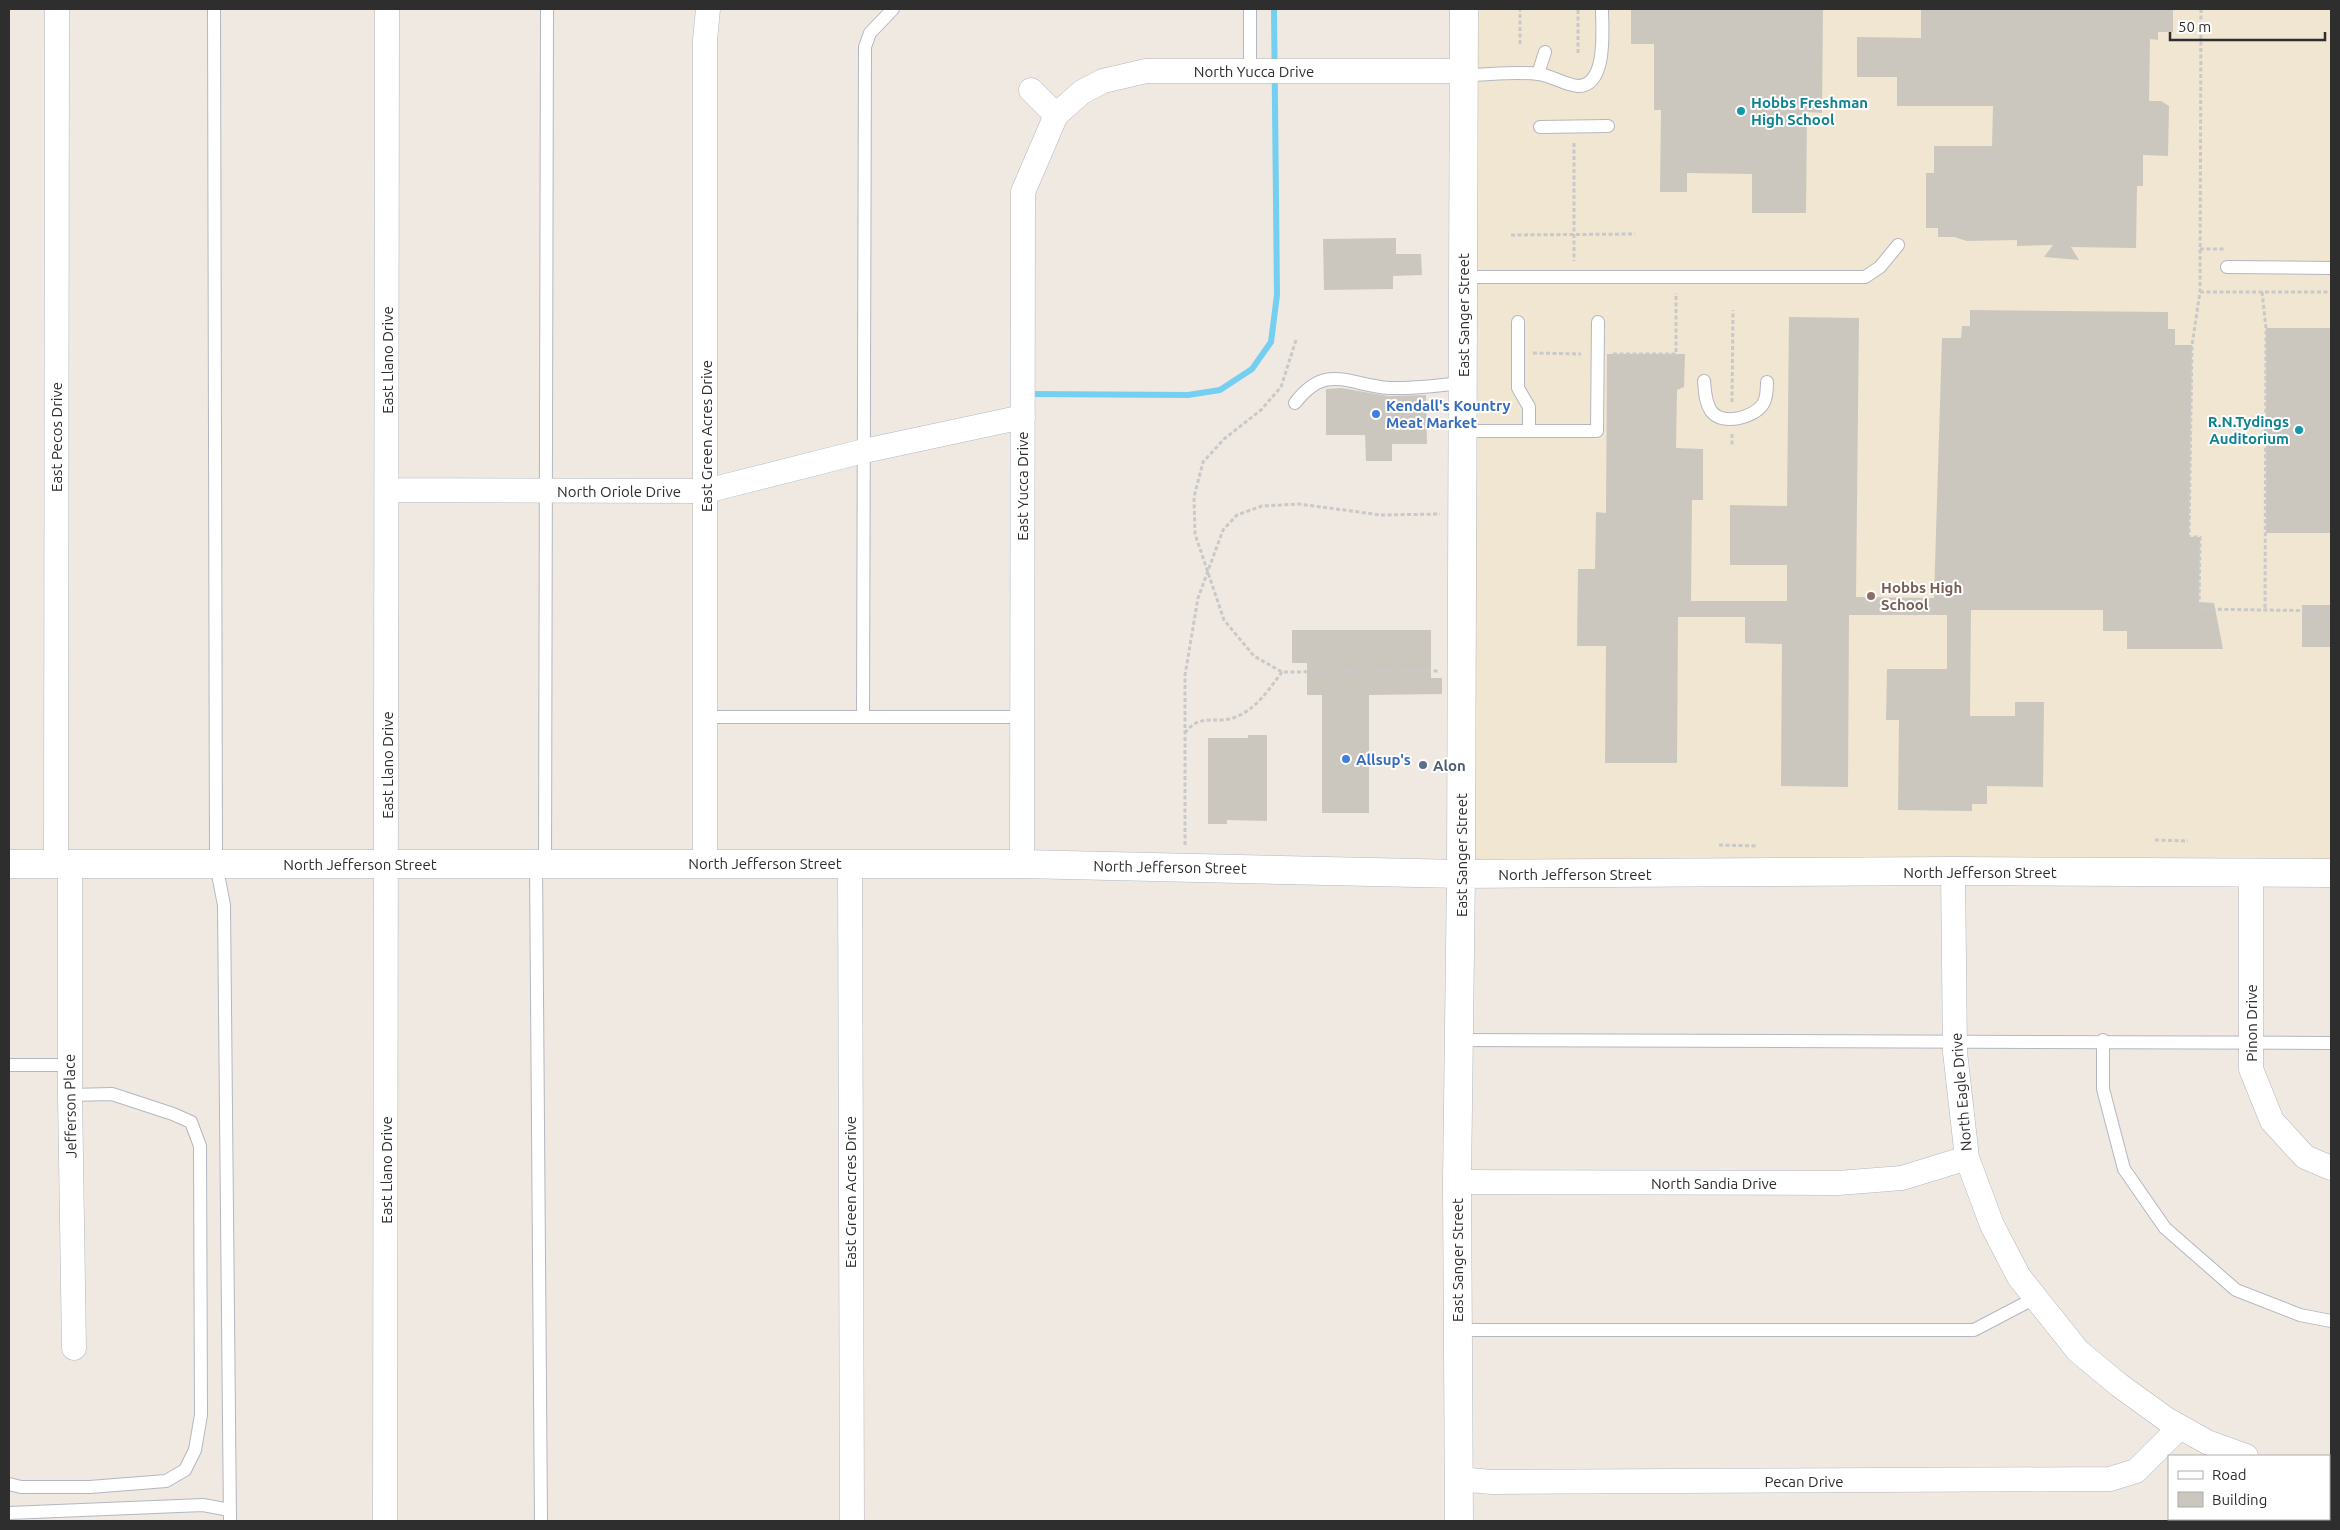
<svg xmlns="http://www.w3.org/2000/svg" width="2340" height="1530" viewBox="0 0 2340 1530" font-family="Ubuntu,sans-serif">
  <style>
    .education { fill: #f0e6d1 }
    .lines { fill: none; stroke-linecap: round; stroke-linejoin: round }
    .stream { stroke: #75cff0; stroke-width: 6 }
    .building { fill: #cbc7bf }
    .lane-casing { stroke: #b4b7c1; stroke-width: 14 }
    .street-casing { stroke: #b4b7c1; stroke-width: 25 }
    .secondary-casing { stroke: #b4b7c1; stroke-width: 29 }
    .path { stroke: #c9c9c9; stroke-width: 3; stroke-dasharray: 4 2.5; stroke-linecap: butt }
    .lane { stroke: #fff; stroke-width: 12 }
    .street { stroke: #fff; stroke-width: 24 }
    .secondary { stroke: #fff; stroke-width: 28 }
    .culture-dot { fill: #0f9aa8; stroke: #fff; stroke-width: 2 }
    .shop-dot { fill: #3f7fe0; stroke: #fff; stroke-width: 2 }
    .education-dot { fill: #8d6e63; stroke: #fff; stroke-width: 2 }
    .service-dot { fill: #5c6f8a; stroke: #fff; stroke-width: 2 }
    .labels { text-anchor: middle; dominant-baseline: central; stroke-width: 4; stroke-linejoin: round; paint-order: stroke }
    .street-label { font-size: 15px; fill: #2e2e2e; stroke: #fff }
    .culture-label { font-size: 15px; font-weight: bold; fill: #0d838f; stroke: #fff; text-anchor: start }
    .shop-label { font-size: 15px; font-weight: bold; fill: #366cbe; stroke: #fff; text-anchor: start }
    .education-label { font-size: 15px; font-weight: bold; fill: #785e54; stroke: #fff; text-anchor: start }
    .service-label { font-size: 15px; font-weight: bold; fill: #4e5e75; stroke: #fff; text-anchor: start }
  </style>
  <rect width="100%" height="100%" fill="#efe9e1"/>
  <path class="education" d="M1464 9H2331V874H1461Z"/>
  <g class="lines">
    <path class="stream" d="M1026 394 1188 395 1220 390 1252 369 1271 342 1277 295 1274 9"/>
  </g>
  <path class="building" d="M1631 9H1823L1822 113 1807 112 1806 213H1752V174L1687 173V192H1660L1661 110H1654V44H1631Z
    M1921 9H2173V32H2158V40L2150 39 2149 101H2161L2169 106 2168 156 2143 155V186H2137L2136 248 2071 247 2079 260 2044 257 2053 245 2017 246V240L1967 241 1954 237H1938V228H1926V173H1934V146H1992L1993 106H1897V77H1857V37L1921 38Z
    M1396 238V254H1421L1422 275 1393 276V289L1324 290 1323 239Z
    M1970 310 2168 312V329H2175V345H2192L2189 537H2200L2199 602 2214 603 2223 649H2127V631H2103V610H1971L1970 716H2015V702H2044L2043 787 1987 786V804H1972V811L1898 810 1899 720H1886L1887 669H1947V615H1849L1848 787 1781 786 1782 644 1745 643V617H1678L1677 763H1605L1606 646H1577L1578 569H1595L1596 512 1606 513 1607 354H1685L1684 387 1677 390 1676 448 1703 449V500H1692L1691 601H1787V565H1730V505L1787 506 1789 317 1859 318 1856 597 1934 598 1942 338H1961L1962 326H1970Z
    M2266 328H2331V533H2266Z
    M1341 388 1388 396 1426 395 1427 444H1392V461H1366L1365 435H1326V389Z
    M2302 605H2331V647H2302Z
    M1292 630H1431V678H1442V694L1369 695V813H1322V695H1307V663H1292Z
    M1248 735H1267V821L1227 820V824H1208V738H1248Z"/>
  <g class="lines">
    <defs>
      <path id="lane" d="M214 9 216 864 224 905 230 1521
        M1250 9V71
        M1538 74 1545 52
        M1464 75C1488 75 1514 71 1538 74 1551 75 1564 85 1578 86 1608 86 1602 28 1602 9
        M1540 127 1608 126
        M2227 267 2331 268
        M1463 277H1865L1880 267 1898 245
        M1518 322V388L1529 407V431
        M1704 381C1705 391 1705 402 1711 411 1722 426 1754 418 1763 404 1767 398 1767 389 1767 382
        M1295 403C1326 362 1348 385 1389 388 1413 389 1439 385 1463 383
        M1463 431H1597L1598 322
        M705 717H1022
        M863 717 865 47 870 33 893 9
        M536 863 541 1521
        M545 863 547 9
        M1459 1040 2331 1043
        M2103 1040V1089L2124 1169 2165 1228 2236 1290 2300 1315 2331 1321
        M9 1065H70
        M1457 1330H1974L2035 1298
        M9 1484 21 1487H90L166 1481 185 1470 195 1450 201 1415 200 1146 191 1122 173 1114 112 1094 70 1095
        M9 1513 203 1505 230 1510"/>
      <path id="street" d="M1031 90 1056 115
        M387 490 706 491 864 451 1023 417
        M705 863V40L708 9
        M850 863 852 1521
        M56 864 57 9
        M70 864V1095L74 1348
        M1022 864 1023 192 1056 115 1082 92 1103 81 1146 71H1464
        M1953 871 1955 1052 1967 1158 1992 1225 2019 1277 2078 1351 2119 1385 2166 1419 2207 1442 2246 1456
        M2251 873V1069L2272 1121 2305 1157 2331 1168
        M1457 1182 1838 1183 1902 1178 1967 1158
        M2329 1474 2331 1475
        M1458 1479 1492 1482 2110 1479 2136 1471 2180 1427
        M385 1521 387 9"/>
      <path id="secondary" d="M9 864H1022L1461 874 1953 871 2331 873
        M1459 1521 1457 1182 1461 874 1464 9"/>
    </defs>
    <use href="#lane" class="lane-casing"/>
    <use href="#street" class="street-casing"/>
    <use href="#secondary" class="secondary-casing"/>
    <path class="path" d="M2201 9 2200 292 2192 345 2189 537H2200L2199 609 2331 611
      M1520 44V9
      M1578 53V9
      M1574 143V261
      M1511 235 1635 234
      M2200 249H2226
      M2200 292H2331
      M2262 292 2266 328 2265 610
      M1296 340 1281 387 1261 410 1224 439 1203 462 1194 497 1195 534 1224 620 1254 656 1282 672 1439 671
      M1533 353 1581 354
      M1613 354H1676V293
      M1732 402 1733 310
      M1732 434V445
      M1185 733C1201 711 1219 726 1238 716 1258 707 1269 689 1282 672
      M2155 840 2188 841
      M1185 845V675L1198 598 1223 530 1237 515 1262 506 1299 504 1381 515 1440 514
      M1719 845 1758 846"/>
    <use href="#lane" class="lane"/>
    <use href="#street" class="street"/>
    <use href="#secondary" class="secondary"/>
  </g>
  <g class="culture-dot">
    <circle cx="1741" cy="111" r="5"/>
    <circle cx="2299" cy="430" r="5"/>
  </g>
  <g class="shop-dot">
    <circle cx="1376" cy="414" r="5"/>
    <circle cx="1346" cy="759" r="5"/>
  </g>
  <circle class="education-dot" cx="1871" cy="596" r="5"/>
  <circle class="service-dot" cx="1423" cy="765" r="5"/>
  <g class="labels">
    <g class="street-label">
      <text x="1254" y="71">North Yucca Drive</text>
      <text transform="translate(1463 315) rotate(-90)">East Sanger Street</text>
      <text transform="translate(387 360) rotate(-90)">East Llano Drive</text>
      <text transform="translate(706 436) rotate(-90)">East Green Acres Drive</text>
      <text transform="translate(56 437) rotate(-90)">East Pecos Drive</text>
      <text transform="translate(1022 486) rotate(-90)">East Yucca Drive</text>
      <text x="619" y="491">North Oriole Drive</text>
      <text transform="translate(387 765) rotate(-90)">East Llano Drive</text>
      <text transform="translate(1461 855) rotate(-90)">East Sanger Street</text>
      <text x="765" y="863">North Jefferson Street</text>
      <text x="360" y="864">North Jefferson Street</text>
      <text transform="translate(1170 867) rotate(1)">North Jefferson Street</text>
      <text x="1980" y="872">North Jefferson Street</text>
      <text x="1575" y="874">North Jefferson Street</text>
      <text transform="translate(2251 1023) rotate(-90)">Pinon Drive</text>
      <text transform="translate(1961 1092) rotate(-95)">North Eagle Drive</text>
      <text transform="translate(70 1106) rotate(-91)">Jefferson Place</text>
      <text transform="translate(386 1170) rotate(-90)">East Llano Drive</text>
      <text x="1714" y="1183">North Sandia Drive</text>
      <text transform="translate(850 1192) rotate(-90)">East Green Acres Drive</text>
      <text transform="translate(1457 1260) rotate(-90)">East Sanger Street</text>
      <text x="1804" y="1481">Pecan Drive</text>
    </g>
    <g class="culture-label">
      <text x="1751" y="102">Hobbs Freshman<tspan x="1751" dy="17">High School</tspan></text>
      <text x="2289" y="421" text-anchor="end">R.N.Tydings<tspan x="2289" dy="17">Auditorium</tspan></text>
    </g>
    <g class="shop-label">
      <text x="1386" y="405">Kendall's Kountry<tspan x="1386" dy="17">Meat Market</tspan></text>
      <text x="1356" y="759">Allsup's</text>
    </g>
    <g class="education-label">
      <text x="1881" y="587">Hobbs High<tspan x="1881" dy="17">School</tspan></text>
    </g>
    <g class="service-label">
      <text x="1433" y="765">Alon</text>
    </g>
  </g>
  <rect width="2340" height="1530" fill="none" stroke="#2e2e2e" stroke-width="20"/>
  <rect x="2168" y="1455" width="162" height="65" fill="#ffffff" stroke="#ababab"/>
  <rect x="2178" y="1471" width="25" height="8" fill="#ffffff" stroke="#ababab"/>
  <text x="2212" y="1480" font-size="15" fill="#2e2e2e">Road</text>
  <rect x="2178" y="1492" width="25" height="15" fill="#cbc7bf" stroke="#ababab"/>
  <text x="2212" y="1505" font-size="15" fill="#2e2e2e">Building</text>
  <path d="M2170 32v8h155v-8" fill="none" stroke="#2e2e2e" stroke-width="2.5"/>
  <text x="2178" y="32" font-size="15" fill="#2e2e2e" stroke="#ffffff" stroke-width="4" paint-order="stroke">50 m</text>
</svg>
